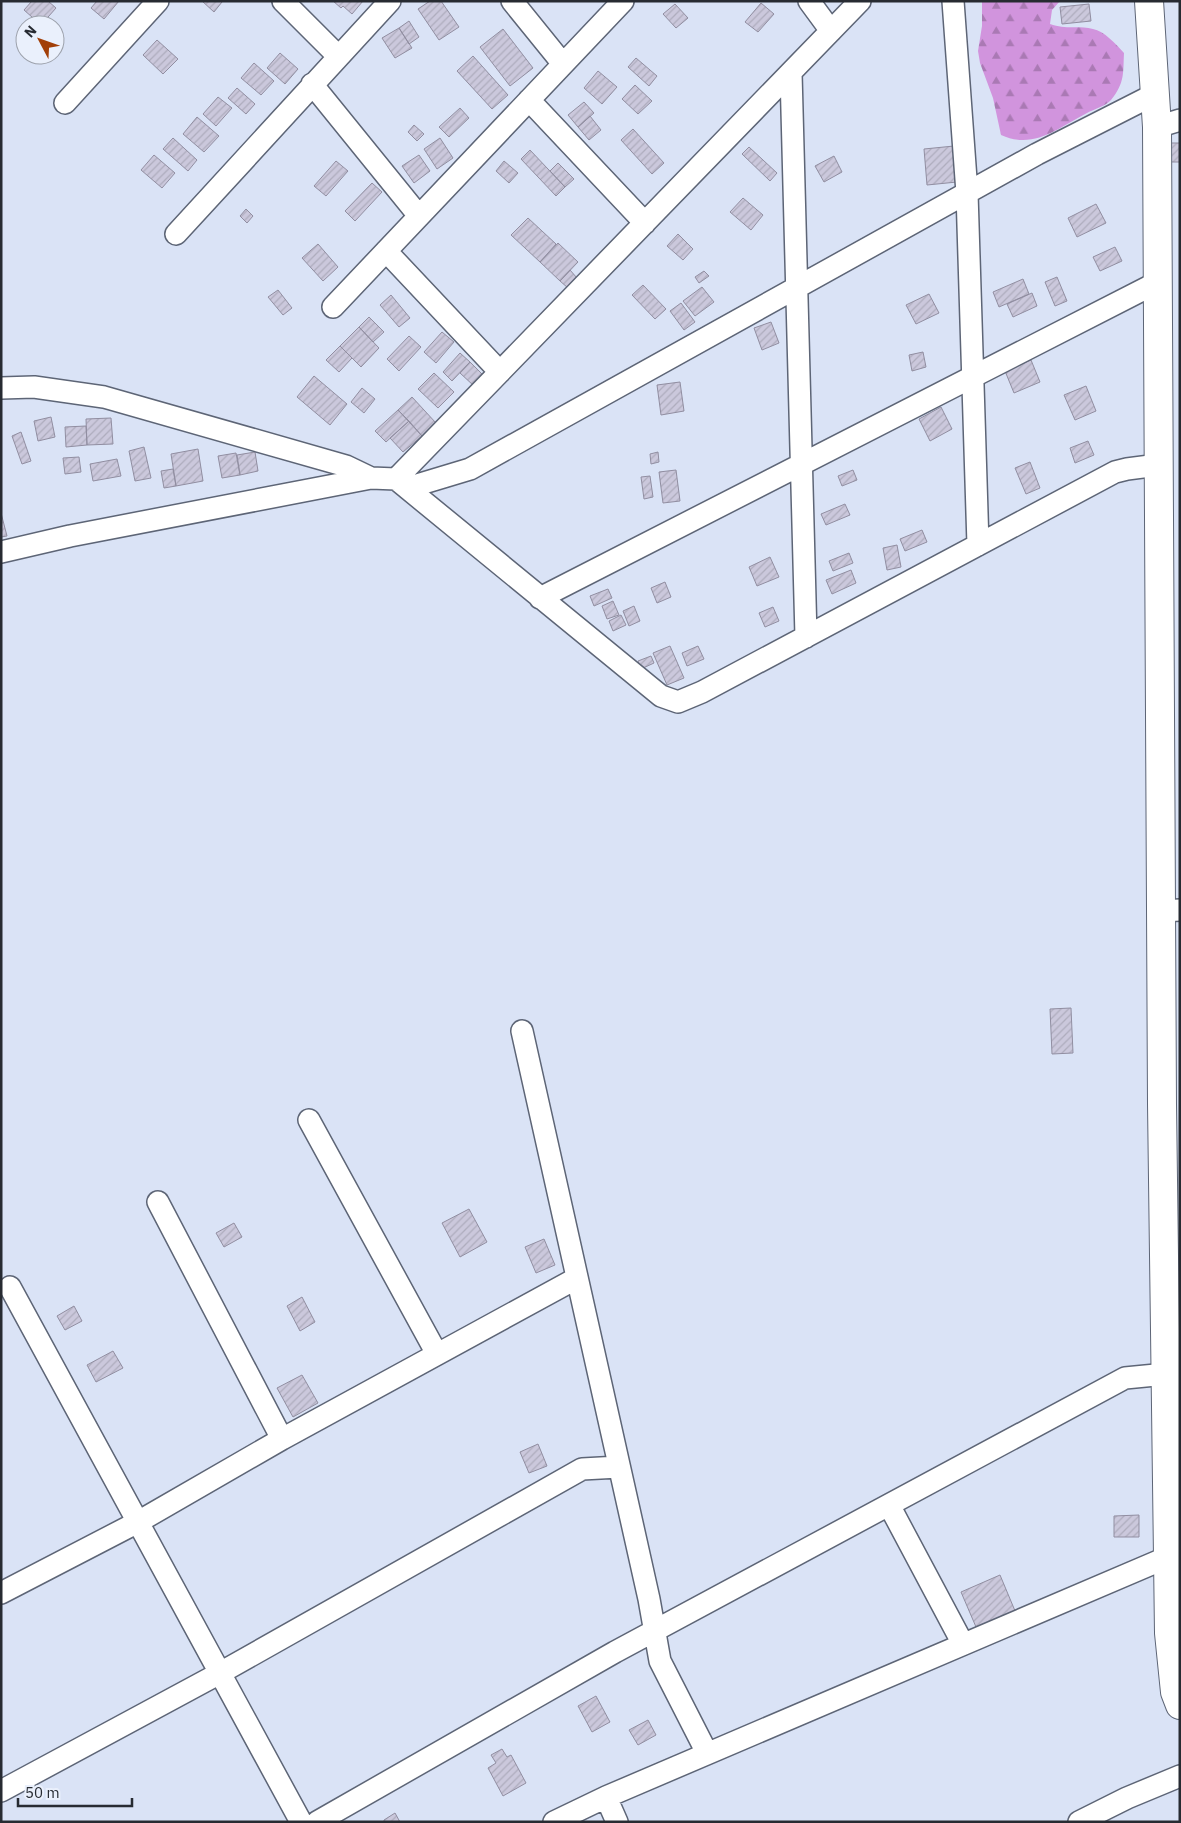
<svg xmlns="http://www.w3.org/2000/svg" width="1181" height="1823" viewBox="0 0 1181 1823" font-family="'IBM Plex Sans',sans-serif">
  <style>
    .forest { fill: url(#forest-firs) }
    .building { fill: url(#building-hatch); stroke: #918ea1 }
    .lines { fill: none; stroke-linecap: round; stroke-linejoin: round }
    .minor-casing { stroke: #5d6576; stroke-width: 24 }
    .major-casing { stroke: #5d6576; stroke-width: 30 }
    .minor { stroke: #fff; stroke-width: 21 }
    .major { stroke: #fff; stroke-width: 28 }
  </style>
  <defs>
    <pattern id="forest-firs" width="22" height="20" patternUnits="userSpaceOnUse" patternTransform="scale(1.25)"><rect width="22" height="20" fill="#d194dd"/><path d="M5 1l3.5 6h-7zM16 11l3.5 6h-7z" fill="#aa79b4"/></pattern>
    <pattern id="building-hatch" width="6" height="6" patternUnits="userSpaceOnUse" patternTransform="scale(1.25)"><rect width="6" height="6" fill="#cbc8dc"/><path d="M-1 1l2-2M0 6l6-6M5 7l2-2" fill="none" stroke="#aeacbd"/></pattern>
  </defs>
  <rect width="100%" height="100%" fill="#dae3f6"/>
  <path class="forest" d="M982 1H1060L1052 10 1050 24C1067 30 1077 25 1093 29 1104 31 1116 44 1124 53 1123 73 1125 83 1111 100 1106 106 1094 109 1087 113 1058 128 1034 150 1001 135L993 98 980 63 978 51 982 26Z"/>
  <path class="building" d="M32 1H48L56 8 41 25 24 10Z
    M97 1H119L104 19 91 8Z
    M202 1H221L222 2 214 12Z
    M333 1H363L352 14 343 6 341 8Z
    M430 1H441L459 27 439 40 418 9Z
    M761 3 774 14 758 32 745 22Z
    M675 4 688 18 676 28 663 14Z
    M1089 4 1091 21 1062 24 1060 7Z
    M409 21 419 37 409 44 399 28Z
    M399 28 412 48 395 58 382 38Z
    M503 29 533 68 510 86 480 47Z
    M157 40 178 59 163 74 143 55Z
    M280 53 298 69 285 84 267 68Z
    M473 56 508 95 492 109 457 71Z
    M636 58 657 76 649 86 628 67Z
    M254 63 274 81 261 95 241 78Z
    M598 71 617 87 602 104 584 88Z
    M635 85 652 101 638 114 622 99Z
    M237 88 255 104 246 114 228 98Z
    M218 97 232 108 216 126 203 114Z
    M584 102 594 113 578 127 568 115Z
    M460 108 469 118 449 137 439 127Z
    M590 116 601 130 589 140 578 127Z
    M197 117 219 136 204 152 183 134Z
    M414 125 424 134 417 141 408 132Z
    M633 129 664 163 652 174 621 140Z
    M173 138 197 160 188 171 163 149Z
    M440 138 453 158 437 169 424 149Z
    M1170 143H1180V162H1169Z
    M954 146 957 182 927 185 924 149Z
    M749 147 777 173 770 181 742 154Z
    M530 150 565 187 556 196 521 159Z
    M154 155 175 173 162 188 141 170Z
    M419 155 430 171 414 183 402 166Z
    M834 156 842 172 824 182 815 166Z
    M336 161 348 171 326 196 314 186Z
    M504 161 518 173 509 183 496 171Z
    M558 163 574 179 565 187 550 171Z
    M372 183 382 192 355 221 345 211Z
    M743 198 763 215 751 230 730 212Z
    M1096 204 1106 223 1077 237 1068 218Z
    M246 209 253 216 247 223 240 216Z
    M528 218 556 244 540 262 511 235Z
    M678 234 693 249 683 260 667 246Z
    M558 243 578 262 560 281 540 262Z
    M318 244 338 267 323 281 302 258Z
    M1115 247 1122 261 1100 271 1093 257Z
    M570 270 577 278 568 288 560 281Z
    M704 271 709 276 699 283 695 277Z
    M1057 277 1067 301 1055 306 1045 282Z
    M1023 279 1029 294 999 307 993 292Z
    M643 285 666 309 655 319 632 295Z
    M702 287 714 302 695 316 683 301Z
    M278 290 292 308 283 315 268 297Z
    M1032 293 1037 306 1013 317 1007 304Z
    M929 294 939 313 916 324 906 305Z
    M391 295 410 318 399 327 380 305Z
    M681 303 695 322 684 330 670 311Z
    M369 317 384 332 373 342 359 327Z
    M771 322 779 343 762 350 754 328Z
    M359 327 379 348 361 367 340 346Z
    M442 332 454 342 436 363 424 352Z
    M409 336 421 347 399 371 387 359Z
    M340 346 352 358 339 372 326 360Z
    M923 352 926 367 912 371 909 355Z
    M460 353 470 362 452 381 443 372Z
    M1031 360 1040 382 1014 393 1005 371Z
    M470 362 484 376 474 386 460 373Z
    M434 373 454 392 438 408 418 389Z
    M314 376 347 404 330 425 297 397Z
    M680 382 684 411 661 415 657 385Z
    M1086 386 1096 411 1075 420 1064 395Z
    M362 388 375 399 364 413 351 402Z
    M412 397 436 423 422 436 398 410Z
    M941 407 952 429 930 441 919 419Z
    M398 410 409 421 386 442 375 431Z
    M51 417 55 437 38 441 34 421Z
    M111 418 113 444 87 445 86 419Z
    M409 421 422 436 403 452 390 438Z
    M86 426 87 445 66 447 65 427Z
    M21 432 31 461 22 464 12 436Z
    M1088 441 1094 455 1075 463 1070 448Z
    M144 447 151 478 135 481 129 451Z
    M198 449 203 481 176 486 171 454Z
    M255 452 258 471 240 475 237 455Z
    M658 452 659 462 651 464 650 454Z
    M236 453 240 475 222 478 218 456Z
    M79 457 81 472 65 474 63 458Z
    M117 459 121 476 93 481 90 464Z
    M1030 462 1040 488 1026 494 1015 468Z
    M173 469 176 486 164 488 161 471Z
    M676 470 680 501 663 503 659 472Z
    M853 470 857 480 842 486 838 476Z
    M650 476 653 497 644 499 641 477Z
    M845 504 850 515 826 525 821 514Z
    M1 513 7 536 1 537Z
    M922 530 927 542 905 551 900 539Z
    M897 545 901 567 887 570 883 548Z
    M849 553 853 563 833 571 829 561Z
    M770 557 779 577 757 586 749 567Z
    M851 570 856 583 832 594 826 580Z
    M665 582 671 597 657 603 651 588Z
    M608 589 612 598 594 606 590 596Z
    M613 601 619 615 607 619 602 606Z
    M634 606 640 621 629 626 623 611Z
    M773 607 779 621 765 627 759 613Z
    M621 615 626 625 613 631 609 621Z
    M670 646 684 678 667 685 653 653Z
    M698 646 704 659 687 666 682 653Z
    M651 656 654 663 641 669 638 661Z
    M1071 1008 1073 1053 1052 1054 1050 1009Z
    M469 1209 487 1242 460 1257 442 1223Z
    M234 1223 242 1237 224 1247 216 1233Z
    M544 1239 555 1265 536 1273 525 1247Z
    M302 1297 315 1322 300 1331 287 1306Z
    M74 1306 82 1321 65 1330 57 1316Z
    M113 1351 123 1368 96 1382 87 1365Z
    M302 1375 318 1403 293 1417 277 1388Z
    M538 1444 547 1466 529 1473 520 1452Z
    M1139 1515V1537H1114V1516Z
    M1000 1575 1018 1618 979 1634 961 1592Z
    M596 1696 610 1722 592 1732 578 1706Z
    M648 1720 656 1735 638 1745 629 1730Z
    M502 1749 507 1757 511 1755 526 1783 503 1796 488 1768 496 1763 491 1755Z
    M395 1813 400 1822H384V1820Z"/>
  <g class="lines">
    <defs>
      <path id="minor" d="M283 1 338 56
        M512 1 563 64
        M809 1 831 31
        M953 1 967 193 978 545
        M791 73 806 637
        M312 84 419 216
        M529 100 645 223
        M65 103 158 1
        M1157 127 1180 120
        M176 234 390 1
        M386 251 500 372
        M333 307 623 1
        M1 388 34 387 104 397 346 466 371 478
        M396 479 860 1
        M407 488 470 469 1037 154 1155 94
        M1 552 70 536 371 478 396 479 661 696 678 702 702 692 1115 472 1127 469 1158 465
        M540 598 1158 282
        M1161 911 1180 910
        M522 1031 649 1599 660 1661 707 1753
        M309 1120 437 1354
        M158 1202 282 1439
        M10 1287 301 1822
        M889 1505 963 1644
        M1 1593 138 1522 282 1439 577 1278
        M1 1791 220 1673 582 1469 619 1467
        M606 1797 617 1822
        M317 1822 615 1652 1125 1378 1166 1374
        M554 1822 606 1797 1168 1557
        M1079 1822 1127 1798 1180 1776"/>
      <path id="major" d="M1149 1 1157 127 1162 1104 1169 1633 1175 1692 1180 1705"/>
    </defs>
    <use href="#minor" class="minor-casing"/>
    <use href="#major" class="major-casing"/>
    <use href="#minor" class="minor"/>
    <use href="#major" class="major"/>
  </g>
  <rect width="1181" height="1823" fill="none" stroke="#272b32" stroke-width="5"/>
  <g transform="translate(40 40) rotate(311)"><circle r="24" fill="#eaf0fc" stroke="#9ca1ab"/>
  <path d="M0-4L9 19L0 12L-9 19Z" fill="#a23f08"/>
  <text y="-8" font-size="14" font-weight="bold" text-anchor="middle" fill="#272b32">N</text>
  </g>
  <path d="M18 1798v8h114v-8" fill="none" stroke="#272b32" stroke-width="2.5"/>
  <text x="25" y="1798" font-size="15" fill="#272b32" stroke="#eaf0fc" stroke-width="4" paint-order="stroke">50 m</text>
</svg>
